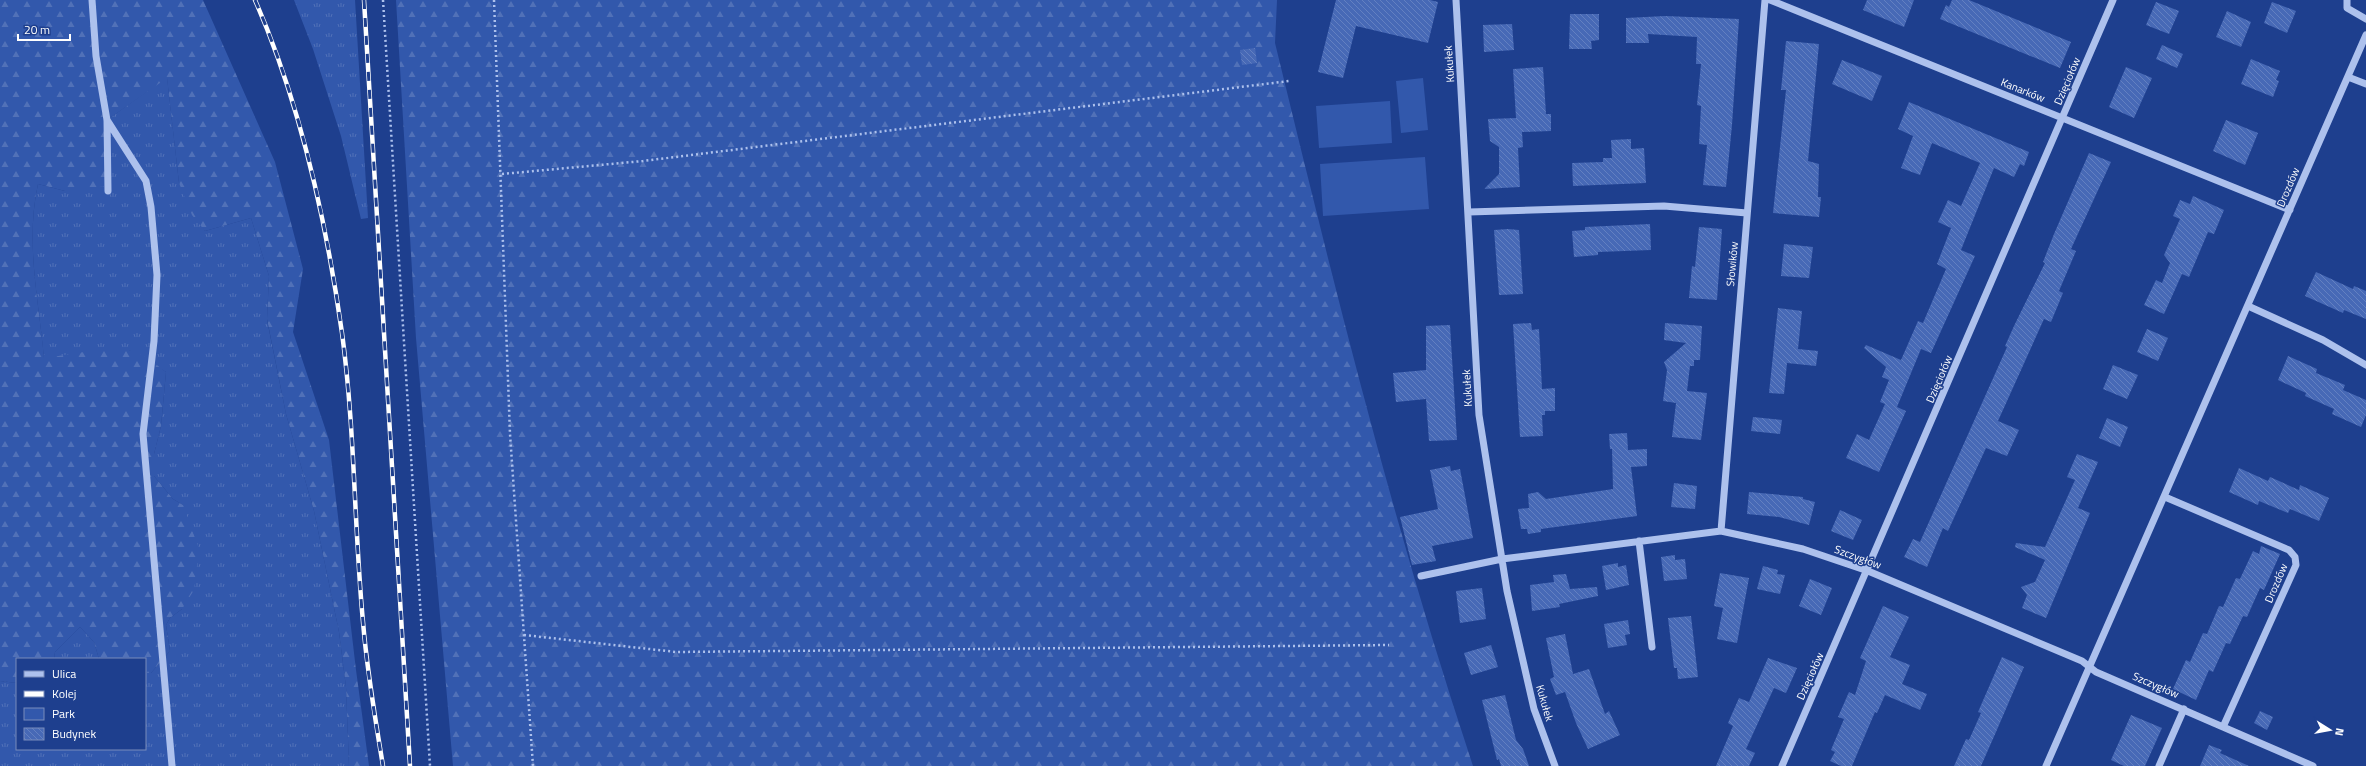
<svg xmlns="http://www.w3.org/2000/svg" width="2366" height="766" viewBox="0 0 2366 766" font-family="'Titillium Web',sans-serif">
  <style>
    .grass { fill: url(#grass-tufts) }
    .forest { fill: url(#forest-firs) }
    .park { fill: #3258ac }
    .building { fill: url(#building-back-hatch) }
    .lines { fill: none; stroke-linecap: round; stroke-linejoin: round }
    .path { stroke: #adc1ed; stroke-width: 2.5; stroke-dasharray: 2 3; stroke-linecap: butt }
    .minor { stroke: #adc1ed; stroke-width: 7 }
    .rail-casing { stroke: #fff; stroke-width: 4.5 }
    .rail { stroke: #1e3f8e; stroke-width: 3; stroke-dasharray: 9; stroke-linecap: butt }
    .labels { text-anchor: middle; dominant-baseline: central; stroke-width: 3; stroke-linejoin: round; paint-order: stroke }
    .street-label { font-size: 11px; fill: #fff; stroke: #1e3f8e }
  </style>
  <defs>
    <pattern id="grass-tufts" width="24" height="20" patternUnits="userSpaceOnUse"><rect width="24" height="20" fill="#3258ac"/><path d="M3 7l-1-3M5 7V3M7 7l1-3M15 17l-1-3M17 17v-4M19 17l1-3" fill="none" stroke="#5171b8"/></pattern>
    <pattern id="forest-firs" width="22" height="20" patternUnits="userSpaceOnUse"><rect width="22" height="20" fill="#3258ac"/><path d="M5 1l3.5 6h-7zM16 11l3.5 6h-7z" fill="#5171b8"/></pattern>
    <pattern id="building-back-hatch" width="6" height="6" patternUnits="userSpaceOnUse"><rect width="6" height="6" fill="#4769b6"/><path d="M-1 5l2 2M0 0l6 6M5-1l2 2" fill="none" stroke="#6380c1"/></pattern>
  </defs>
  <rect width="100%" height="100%" fill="#1e3f8e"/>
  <path class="grass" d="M294 0H355L368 218 361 219 341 136 313 49Z
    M167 77 179 183 205 231 251 218 269 276 267 320 286 414 314 511 339 632 346 687 349 766H0V681L17 683V749H145V673H151L170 651 166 625 170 618 182 609 183 505 173 499 154 476V454L161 426 166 372 129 350H108L44 359C39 300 25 243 38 184L65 191 107 120Z
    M80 627 94 642 99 659H54L55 652Z"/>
  <path class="forest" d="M0 0H203L275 162 303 269 293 332 329 440 356 670 369 766H349L346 687 339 632 314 511 286 414 267 319 269 276 251 218 205 231 192 215 179 183 167 78 107 120V186L65 191 38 184C25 243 39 300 44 358 66 356 108 346 129 350 143 353 155 364 166 372L161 426 154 454V476L173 499 183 505 199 549 194 590 182 609 170 618 166 625 170 651 151 673H145V659H99L94 642 80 627 55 652 54 659H17V683L0 681Z
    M396 0H1277L1275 43C1334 286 1394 529 1473 766H453L416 338Z"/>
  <path class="park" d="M1423 78 1428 130 1401 133 1396 81Z
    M1390 101 1392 143 1319 148 1316 106Z
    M1425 157 1429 209 1323 216 1320 164Z"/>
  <path class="building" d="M1336 0H1430L1438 2 1428 43 1356 26 1343 78 1318 72Z
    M1867 0H1914L1904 27 1863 10Z
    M1952 0H1969L2071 42 2060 68 1940 19 1946 5 1949 7Z
    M2156 2 2179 11 2169 34 2146 25Z
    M2272 2 2296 11 2287 33 2264 23Z
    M2227 11 2251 22 2241 47 2216 37Z
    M1570 14H1599V40L1591 41 1592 49H1569Z
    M1665 16 1739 19 1732 125 1726 187 1703 185 1707 145 1699 144 1701 106 1697 105 1701 64H1696L1697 37 1648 34 1649 43H1626V18Z
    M1512 24 1514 50 1484 52 1483 25Z
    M1786 41 1819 44 1808 161 1819 164 1818 197H1821L1819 217 1773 213 1786 90H1781Z
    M2162 45 2183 54 2177 68 2156 59Z
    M1255 48 1257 63 1242 65 1240 50Z
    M2251 59 2280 71 2276 80 2279 81 2273 97 2241 84Z
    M1842 60 1882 76 1872 101 1832 84Z
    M1543 67 1546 114H1551V131L1522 132 1523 147 1518 148 1520 187 1484 189 1499 174V147L1490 141 1488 119 1516 118 1513 69Z
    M2126 67 2152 78 2134 118 2109 107Z
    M1909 102 2029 152 2024 166 2020 164 2014 177 1994 168 1961 250 1975 256 1931 353 1921 349 1897 407 1906 411 1879 472 1846 458 1857 434 1869 440 1885 404 1880 402 1889 380 1882 377 1886 367 1864 348 1866 345 1901 360 1918 321 1923 323 1946 269 1937 264 1951 228 1938 222 1948 200 1961 206 1980 163 1932 143 1920 175 1901 168 1913 136 1898 129Z
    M2226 120 2258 133 2245 165 2213 151Z
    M1631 139V149L1644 148 1646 183 1573 186 1572 163 1603 162V158H1612L1611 140Z
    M2089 153 2111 162 2071 249 2076 251 2059 291 2063 293 2051 322 2044 319 1998 421 2019 430 2007 456 1986 448 1948 531 1943 528 1927 567 1904 557 1913 539 1920 542 2007 347 2005 346 2014 326 2045 263 2043 262 2054 234Z
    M2193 196 2224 210 2214 234 2208 232 2189 277 2182 274 2164 314 2144 305 2156 280 2162 283 2170 263 2164 255 2180 219 2173 216 2180 200 2190 204Z
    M1650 224 1651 250 1598 252V255L1574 257 1572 231 1585 230V227Z
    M1699 227 1722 229 1717 300 1689 298 1692 266 1695 267Z
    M1508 229 1519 230 1523 294 1499 295 1494 230Z
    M1784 244 1813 247 1809 278 1781 276Z
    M2316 272 2353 289 2354 286 2366 291V319L2344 310 2343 313 2305 296Z
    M1778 308 1802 311 1798 349 1818 351 1816 366 1787 363 1784 394 1769 393Z
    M1531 323 1532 330 1539 329 1542 389 1555 388V411H1545V415H1542L1543 436 1520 437 1513 324Z
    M1665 323 1702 326 1700 360H1694V366H1690L1687 391 1707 393 1701 440 1672 437 1676 403 1663 401 1667 370 1664 362 1686 343 1664 340Z
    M1450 325 1457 440 1429 441 1426 399 1396 402 1393 373 1426 370V326Z
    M2147 329 2168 338 2158 361 2137 352Z
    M2288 356 2317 369 2316 373 2345 385 2343 390 2366 400V415L2361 427 2332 414 2334 409 2305 396 2306 393 2278 380Z
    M2113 365 2138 375 2127 399 2103 389Z
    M1753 417 1782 420 1780 434 1751 431Z
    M2107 418 2128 427 2120 447 2099 438Z
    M1627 433 1628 450 1647 449V466L1631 467 1637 516 1541 529V532L1528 534 1527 529H1521L1518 509 1529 508 1528 494 1538 492 1546 499 1613 489 1612 449H1610L1609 434Z
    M2077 454 2098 462 2078 508 2090 513 2046 618 2022 608 2027 595 2021 587 2035 582 2045 560 2015 547 2016 543 2045 547 2075 480 2067 477Z
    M1450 466 1451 471 1460 469 1473 538 1432 546 1436 561 1412 565 1400 517 1438 509 1430 470Z
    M2239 468 2268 481 2270 477 2299 490 2300 485 2329 498 2319 521 2290 509 2288 513 2259 501 2258 505 2229 492Z
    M1674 483 1697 486 1695 509 1671 507Z
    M1749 492 1803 497V499L1815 502 1809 525 1779 517 1747 514Z
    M1840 510 1862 520 1853 540 1831 531Z
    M2261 546 2280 554 2264 590 2260 588 2247 617 2243 616 2230 644 2226 643 2213 672 2209 670 2196 700 2173 689 2186 660 2190 662 2203 633 2207 634 2219 606 2223 607 2236 578 2240 579 2253 551 2259 554Z
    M1675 555V560L1685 559 1687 579 1664 581 1661 557Z
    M1618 563V567L1626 565 1629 585 1606 590 1602 566Z
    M1763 566 1778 570 1777 574 1785 575 1780 594 1757 589Z
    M1720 573 1749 578 1737 643 1717 639 1723 608 1714 606Z
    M1566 574 1570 589 1597 587 1598 596 1559 604 1560 607 1532 611 1530 585 1554 582 1553 575Z
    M1810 579 1832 588 1821 615 1799 606Z
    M1482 588 1486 619 1460 623 1456 591Z
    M1883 606 1909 617 1890 657 1910 665 1902 684 1927 694 1920 710 1885 695 1877 713 1875 712 1852 766H1841L1830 761 1835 752 1831 750 1844 719 1838 717 1849 692 1855 695 1866 661 1860 658Z
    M1691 616 1698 677 1678 679 1677 668H1674L1668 618Z
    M1628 620 1630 634 1625 635 1627 645 1608 648 1604 624Z
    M1565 634 1573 674 1589 669 1605 714 1609 711 1620 735 1588 749 1576 723 1565 692 1556 695 1550 679 1554 677 1546 638Z
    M1491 645 1498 667 1471 675 1464 653Z
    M2002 657 2024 667 1996 732 1981 766H1954L1966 739 1969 740 1981 713 1978 712Z
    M1768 658 1797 668 1786 693 1774 688 1746 749 1755 753 1749 766H1716L1733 726 1728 723 1739 698 1749 702Z
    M1505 695 1516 740 1523 749 1529 766H1501L1499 759 1497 760 1482 700Z
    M2260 711 2273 717 2267 730 2254 723Z
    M2131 715 2162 728 2145 766H2124L2111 760Z
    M2209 745 2222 750 2220 753 2249 766H2200Z"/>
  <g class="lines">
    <path class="path" d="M383 0 430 766
      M494 0 510 434 533 766
      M502 174 643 161 1289 81
      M524 635 676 652 1389 645"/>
    <path class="minor" d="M92 0 96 56 107 120 108 191
      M1456 0 1479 415 1507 591 1534 709 1555 766
      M1770 0 2290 210
      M2347 0V8L2366 19
      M2348 77 2366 84
      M107 120 146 181 151 207 157 275 154 341 143 434 172 766
      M1469 212 1664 206 1747 213
      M2248 306 2323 340 2366 365
      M2165 497 2289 550 2295 557 2296 565 2223 727
      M1721 531 1765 0
      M1639 541 1652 647
      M1421 576 1502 559 1721 531 1803 549 1868 571 2082 661 2096 672 2313 766
      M1782 766 2113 0
      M2046 766 2366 35
      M2159 766 2184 709"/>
    <defs>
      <path id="rail" d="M255 0C301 105 326 220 342 333 355 429 354 526 363 622 367 671 375 718 383 766
        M364 0 410 766"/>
    </defs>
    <use href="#rail" class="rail-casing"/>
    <use href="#rail" class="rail"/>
  </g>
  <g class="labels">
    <g class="street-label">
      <text transform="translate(1449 64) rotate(-94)">Kukułek</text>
      <text transform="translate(2067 81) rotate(-67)">Dzięciołów</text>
      <text transform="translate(2023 90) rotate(22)">Kanarków</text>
      <text transform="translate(2288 187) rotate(-67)">Drozdów</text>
      <text transform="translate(1732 264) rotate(-85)">Słowików</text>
      <text transform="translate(1939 379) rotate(-67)">Dzięciołów</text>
      <text transform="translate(1467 388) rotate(-93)">Kukułek</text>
      <text transform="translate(1858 557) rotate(20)">Szczygłów</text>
      <text transform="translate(2276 583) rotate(-67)">Drozdów</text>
      <text transform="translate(1810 676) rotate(-66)">Dzięciołów</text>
      <text transform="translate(2156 685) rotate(23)">Szczygłów</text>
      <text transform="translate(1545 703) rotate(74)">Kukułek</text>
    </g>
  </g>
  <rect x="16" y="658" width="130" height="92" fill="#1e3f8e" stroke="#788cbb"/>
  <rect x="24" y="671" width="20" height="6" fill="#adc1ed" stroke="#788cbb"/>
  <text x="52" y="678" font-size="12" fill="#ffffff">Ulica</text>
  <rect x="24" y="691" width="20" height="6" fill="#ffffff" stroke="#788cbb"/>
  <text x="52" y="698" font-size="12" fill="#ffffff">Kolej</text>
  <rect x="24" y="708" width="20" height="12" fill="#3258ac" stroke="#788cbb"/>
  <text x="52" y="718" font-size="12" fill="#ffffff">Park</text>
  <rect x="24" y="728" width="20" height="12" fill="url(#building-back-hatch)" stroke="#788cbb"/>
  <text x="52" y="738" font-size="12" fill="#ffffff">Budynek</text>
  <g transform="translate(2330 730) rotate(101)" stroke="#1e3f8e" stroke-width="3" paint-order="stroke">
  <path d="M0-3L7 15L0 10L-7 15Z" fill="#ffffff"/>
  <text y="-6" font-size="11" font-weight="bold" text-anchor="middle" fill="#ffffff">N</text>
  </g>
  <path d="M18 34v6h52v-6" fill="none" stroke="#ffffff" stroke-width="2"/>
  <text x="24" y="34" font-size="12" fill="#ffffff" stroke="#1e3f8e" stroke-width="3" paint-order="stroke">20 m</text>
</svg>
